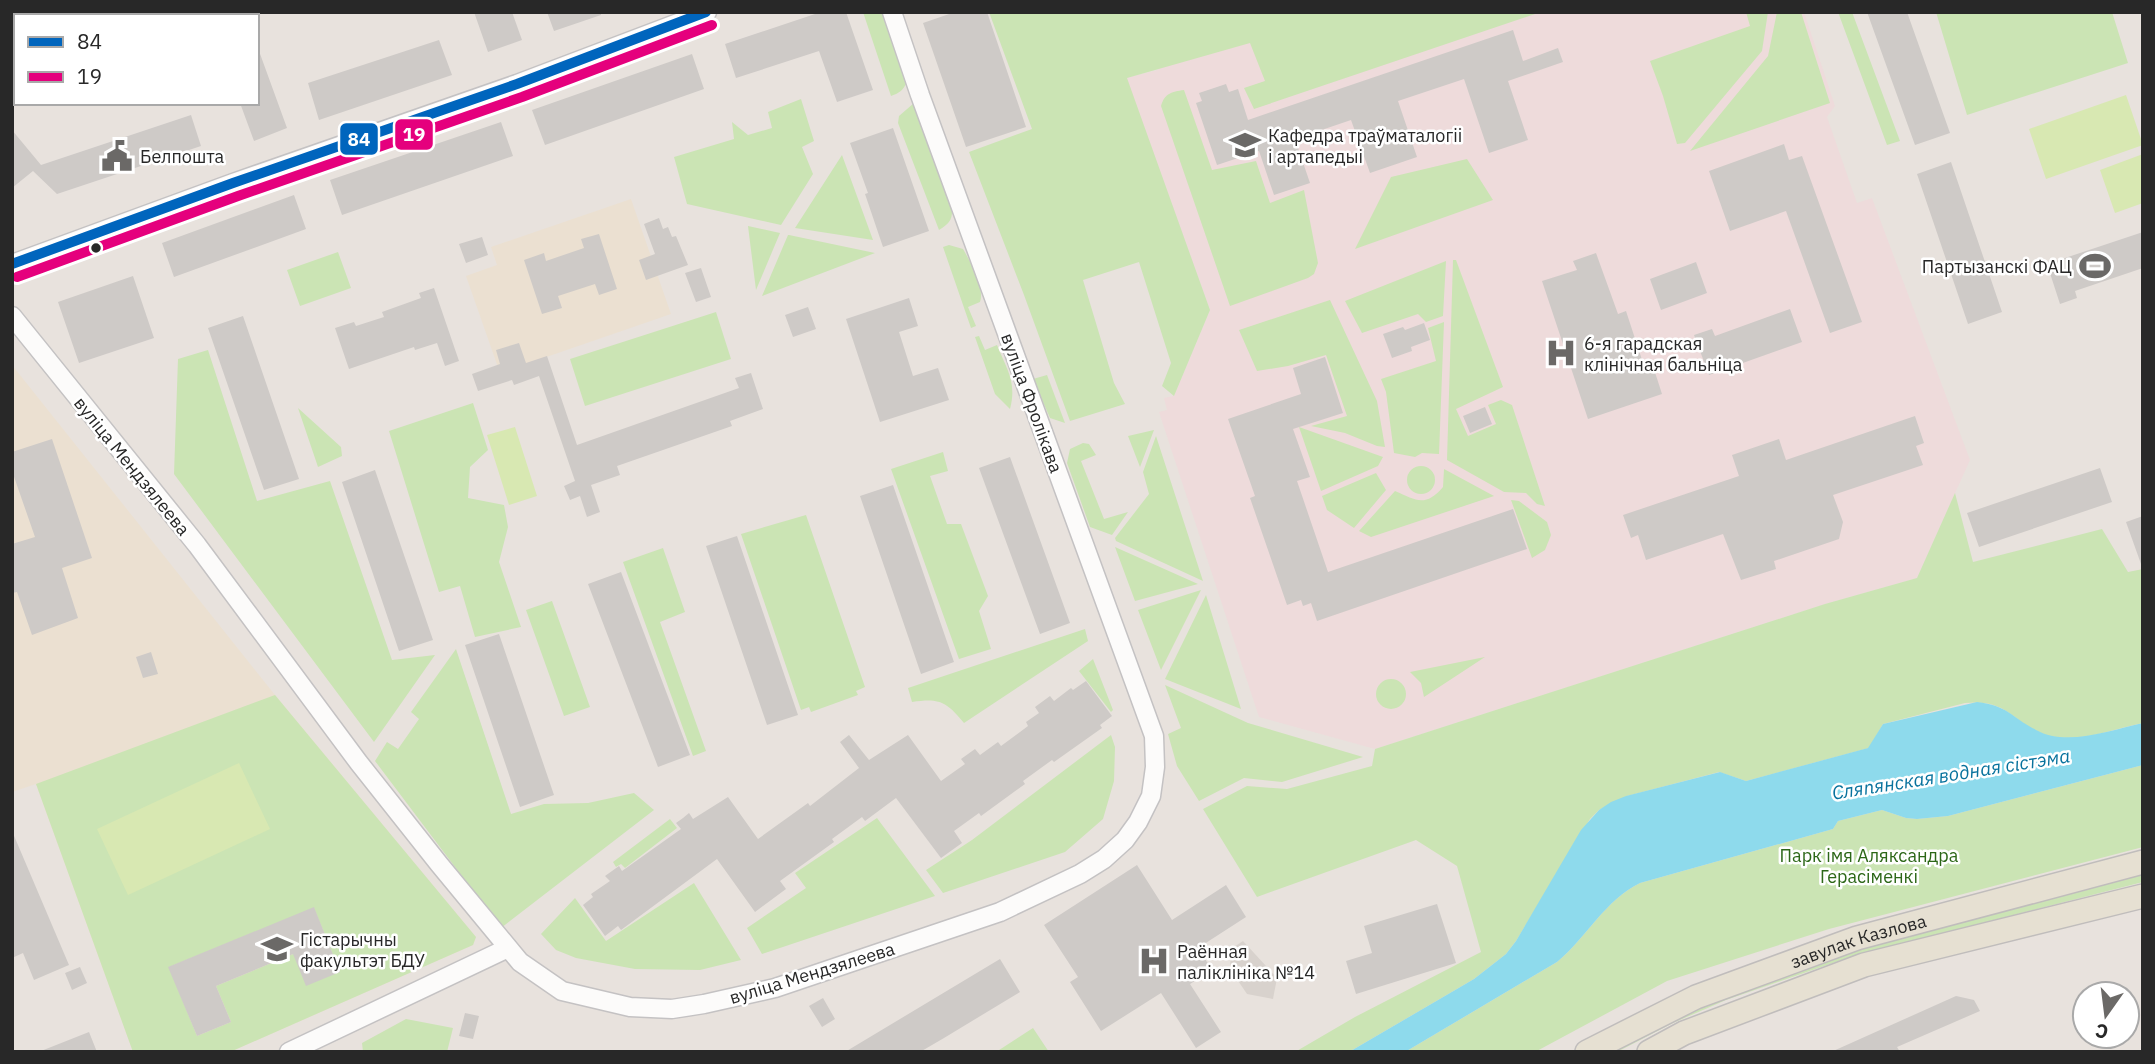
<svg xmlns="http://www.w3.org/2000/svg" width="2155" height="1064" viewBox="0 0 2155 1064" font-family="'IBM Plex Sans',sans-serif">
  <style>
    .education { fill: #ebe0d1 }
    .medical { fill: #eedbdb }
    .green { fill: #cbe4b4; fill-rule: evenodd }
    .pitch { fill: #d8e8b2 }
    .plaza { fill: #d8d2cd }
    .water { fill: #8edaec }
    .building { fill: #cecac7 }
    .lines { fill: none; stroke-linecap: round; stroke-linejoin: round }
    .minor-casing { stroke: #c4c2c3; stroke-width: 21 }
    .major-casing { stroke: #c0bdbc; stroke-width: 26 }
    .minor { stroke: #fcfbfa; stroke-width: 18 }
    .major { stroke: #e6e0d2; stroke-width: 23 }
    .bus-1-casing { stroke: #fff; stroke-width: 16 }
    .bus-2-casing { stroke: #fff; stroke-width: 16 }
    .bus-1 { stroke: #0065bd; stroke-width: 10 }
    .bus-2 { stroke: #e5007d; stroke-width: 10 }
    .bus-dot { fill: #282828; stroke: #fff; stroke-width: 2.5 }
    .labels { text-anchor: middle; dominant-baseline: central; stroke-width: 5; stroke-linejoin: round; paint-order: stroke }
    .poi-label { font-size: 18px; fill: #282828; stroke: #fff; text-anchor: start }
    .street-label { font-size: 18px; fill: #282828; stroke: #fff }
    .park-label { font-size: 18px; fill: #2c6717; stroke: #fff }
    .water-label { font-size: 19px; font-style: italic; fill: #08729d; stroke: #fff }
    .line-badge { stroke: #fff; stroke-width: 2.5 }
    .badge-label { font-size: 19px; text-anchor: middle; font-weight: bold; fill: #fff }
  </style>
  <rect width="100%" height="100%" fill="#e8e2dd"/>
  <path class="education" d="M631 199 671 314 500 373 466 276 497 265 491 247Z
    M12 365 275 695 476 937 473 945 230 1052H133L36 784 12 792Z"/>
  <path class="medical" d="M1133 12H1804L1835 106 1827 117 1857 203 1872 198 1970 460 1917 578 1825 604 1375 749 1259 717 1159 412 1167 410 1164 398 1174 396 1210 310 1126 78 1158 70Z"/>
  <path class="green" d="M863 12H882L907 82C903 90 900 93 891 96Z
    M989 12H1541L1254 109 1244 88 1265 81 1250 43 1127 78 1210 310 1174 396 1162 386 1171 363 1139 262 1083 280 1114 383 1125 404 1070 421 1024 295 969 152 1032 129Z
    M1746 12H1768L1762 51 1685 143 1677 144 1663 96 1650 61 1750 26Z
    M1777 12H1801L1830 103 1690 151 1768 56Z
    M1838 12H1852L1900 141 1887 145Z
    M1936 12H2112L2128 63 1967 115Z
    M1184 90 1212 170 1256 161 1270 203 1304 190 1318 263 1314 274 1308 278 1230 306 1161 106C1165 93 1171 92 1184 90Z
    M801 99 814 141 802 147 813 174 781 225 687 204 674 157 734 139 732 122 748 135 772 128 768 112Z
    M914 103 952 207C953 220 949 224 939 230L898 123 899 116Z
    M842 155 873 240 795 228Z
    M1467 159 1493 200 1355 249 1391 177Z
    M748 226 780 233 756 290Z
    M788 235H789L875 253 762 296Z
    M949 245 963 249C971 263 985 287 980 302L968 307 976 326 971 328 943 247Z
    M338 252 351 288 300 306 287 270Z
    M1453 260H1456L1503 387 1456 409 1468 436 1496 424 1488 405 1501 400 1512 405 1545 506 1537 504 1526 493 1504 492 1447 460Z
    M1446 261 1443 316 1426 322 1418 314 1362 333 1345 301Z
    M1330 300 1377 401 1385 447 1377 446 1345 433 1311 426 1347 416 1326 355 1288 366 1257 371 1239 330Z
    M716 312 731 359 585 406 570 359Z
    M1444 322 1439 454 1422 453 1415 457 1394 453 1386 392 1381 379 1436 361 1428 328Z
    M979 336 985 350 997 345C1007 370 1017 382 1010 409L995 394 975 337Z
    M208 350 257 501 330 481 392 660 435 655 374 742 174 474 178 359Z
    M1047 375 1065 423 1050 418 1033 379Z
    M473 403 488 450 470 467 468 498 504 505 508 527 499 562 521 627 475 637 460 586 439 592 389 431Z
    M298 408 341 447 342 456 318 467Z
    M1299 427 1383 457 1378 466 1321 491Z
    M1154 430 1140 467 1128 436Z
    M1156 436 1203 581 1116 541 1115 538 1149 494 1143 472Z
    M1083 443 1089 444 1096 455 1081 461 1104 519 1128 512 1112 535 1090 527 1067 463 1070 449Z
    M943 452 948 471 930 476 947 524H961L988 596 979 611 991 649 959 659 891 469Z
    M1407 480a14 14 0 1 1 28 0a14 14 0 1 1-28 0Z
    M1444 469 1494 496 1371 537 1359 531 1395 491C1416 500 1425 508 1443 487Z
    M1376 473 1386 490 1354 528 1327 510 1322 496Z
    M1955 493 1973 562 2102 529 2128 572 2143 569V723C2114 729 2079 743 2050 736 2014 727 2011 698 1965 703L1883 724 1869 748 1746 781 1719 772 1627 796 1599 810 1590 819 1516 941 1506 954 1474 979 1349 1052H1295L1355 1017 1481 952 1457 866 1416 840 1257 897 1203 809 1247 786 1287 789 1372 766 1375 749 1825 604 1917 578Z
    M1511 500 1519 501 1547 522 1551 535 1545 550 1532 558Z
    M806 515 865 687 856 691 858 695 811 712 809 707 801 710 741 534Z
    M1115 547 1198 584 1135 601Z
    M663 548 685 612 660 622 706 751 693 756 623 562Z
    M1201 590 1161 670 1138 610Z
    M1206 595 1241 709 1165 679Z
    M552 601 590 707 564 716 526 610Z
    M1085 629 1088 641 964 723C946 701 939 698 912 702L908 688Z
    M456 649 511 814 544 804 588 803 634 793 654 810 501 928 375 761 387 742 398 749 419 719 411 712Z
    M1485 657 1424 697 1421 683 1410 672Z
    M1093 659 1113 710 1111 712 1079 671Z
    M1376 694a15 15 0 1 1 30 0a15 15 0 1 1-30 0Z
    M1165 685 1248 723 1363 757 1282 782 1244 778 1199 801 1177 766 1168 734 1181 728Z
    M275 695 476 937 473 945 230 1052H133L36 784ZM314 908 340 972 293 954 216 986 231 1022 197 1036 169 967Z
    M1111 735 1115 747 1114 781 1103 819 1065 852 943 893 926 870 972 840Z
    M2143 765V847L1829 929 1667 981 1535 1052H1405L1557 962C1587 937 1605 900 1640 883L1833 829 1838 821 1882 810 1906 818 1917 819 1948 816Z
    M877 818 935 896 762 954 747 928 806 888 795 873Z
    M670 819 677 828 625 868 621 864 616 867 613 862Z
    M2143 872V882L1853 956 1726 1000 1673 1023 1617 1052H1605L1672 1017 1831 957Z
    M694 883 741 960 700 970 635 969 576 958 556 950 541 934 575 898 606 941Z
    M406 1019 453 1028 447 1052H363L362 1043Z
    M1033 1028 1049 1052H996Z"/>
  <path class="pitch" d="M2126 95 2143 145 2046 179 2029 129Z
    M2143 154V203L2115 213 2100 170Z
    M515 427 537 496 509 505 487 435Z
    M239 763 270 829 128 895 97 829Z"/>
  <path class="plaza" d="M1243 941 1277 978 1273 999 1247 994 1230 969 1231 949Z"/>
  <path class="water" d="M1977 702C2009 706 2011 717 2036 730 2067 747 2110 730 2143 723V765L1948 816 1917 819 1906 818 1882 810 1838 821 1833 829 1640 883C1605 900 1587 937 1557 962L1405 1052H1349L1474 979 1506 954 1516 941 1581 830 1599 810 1611 802 1626 796 1720 772 1746 781 1868 748 1883 724Z"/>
  <path class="building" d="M474 12H512L522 40 488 52Z
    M547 12H601V15L554 31Z
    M821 12H846L873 90 837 102 819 51 736 78 725 44Z
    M955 12H987L1026 127 966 147 923 23Z
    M1867 12H1907L1950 133 1915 145Z
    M1513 30 1523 61 1558 48 1563 62 1508 81 1528 140 1489 153 1464 79 1398 101 1417 157 1370 173 1351 120 1295 139 1310 183 1274 195 1259 151 1217 165 1196 103 1202 101 1199 93 1226 84 1229 92 1238 89 1248 120Z
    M439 40 452 75 319 120 308 83Z
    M257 51H259L287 128 254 141 240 103H257Z
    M692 54 704 89 545 145 532 110Z
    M191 115 201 146 57 194 33 171 12 188V130L41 165Z
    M501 122 513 156 342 215 330 180Z
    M893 128 929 231 883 247 865 194 868 193 850 143Z
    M1784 144 1789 160 1802 156 1862 322 1830 333 1786 211 1730 231 1709 171Z
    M1951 162 2002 312 1968 324 1917 174Z
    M294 195 306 229 174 277 162 243Z
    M659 218 663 229 668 227 672 237 676 236 688 265 646 280 639 260 655 254 644 224Z
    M2143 232V268L2075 291 2077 298 2060 304 2047 264Z
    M599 234 617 289 599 295 595 284 558 296 562 308 542 314 524 260 544 253 546 261 584 248 581 239Z
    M482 237 488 255 466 263 459 244Z
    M1596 253 1618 314 1626 311 1644 366 1652 363 1662 394 1588 419 1542 281 1577 270 1573 261Z
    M1696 262 1707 293 1661 310 1650 279Z
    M701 268 711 297 696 302 685 273Z
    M133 276 154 338 79 363 58 302Z
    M434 288 459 361 445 366 437 343 415 350 414 347 349 369 335 328 354 322 356 326 384 317 382 312 421 298 419 293Z
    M909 298 918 326 899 332 913 376 938 368 949 400 880 422 846 319Z
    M808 307 816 329 793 337 785 315Z
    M1790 309 1802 342 1709 375 1694 335 1712 329 1715 336Z
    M243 316 299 479 264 490 208 328Z
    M1424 323 1430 340 1411 347 1412 351 1392 358 1383 334 1403 327 1405 330Z
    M519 343 526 363 547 356 577 445 739 388 735 378 751 373 763 409 730 421 732 426 617 466 620 475 591 485 600 512 587 517 580 496 570 500 564 486 575 481 539 376 514 385 512 380 478 391 472 374 500 364 496 350Z
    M1325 357 1343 413 1293 429 1310 477 1297 481 1328 572 1513 509 1527 549 1317 621 1311 603 1303 606 1301 600 1287 605 1250 498 1255 496 1228 419 1301 394 1293 368Z
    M1485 407 1492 424 1470 433 1463 416Z
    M1915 416 1924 443 1916 446 1923 465 1833 495 1843 522 1839 539 1774 561 1776 569 1741 580 1723 534 1646 560 1638 535 1631 538 1623 515 1739 476 1732 455 1779 439 1786 460Z
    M52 439 92 558 62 568 78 618 32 635 17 592 12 593V544L35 537 12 471V452Z
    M1010 457 1070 623 1040 634 979 468Z
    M2100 468 2112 502 1979 547 1967 513Z
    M375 470 433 640 399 651 342 482Z
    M893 485 954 662 921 674 860 496Z
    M2143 516V564H2141L2126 522Z
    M737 536 798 715 767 725 706 546Z
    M621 572 690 755 658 767 588 584Z
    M499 634 554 795 520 807 465 645Z
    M151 652 158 674 143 678 136 657Z
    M1086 681 1112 716 1100 725 1102 728 1054 762 1052 760 1023 781 1025 784 981 816 979 813 954 831 962 843 941 858 896 798 865 821 862 817 832 839 834 842 780 881 786 889 755 912 717 859 621 930 618 926 605 936 583 905 593 897 591 894 610 881 605 876 619 866 622 871 681 829 676 823 683 818 689 813 693 819 728 797 758 839 808 803 810 806 859 768 840 742 849 735 869 760 908 735 941 781 965 764 961 759 975 749 980 755 998 742 1001 746 1028 726 1026 722 1039 713 1035 707 1050 696 1054 701 1071 688 1073 690Z
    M12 831 69 965 34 980 23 953 12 958Z
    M1137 865 1172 920 1226 885 1246 917 1198 948 1212 970 1190 984 1221 1032 1196 1048 1161 993 1101 1031 1070 982 1078 977 1044 925Z
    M1437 904 1456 963 1356 994 1346 961 1372 953 1364 926Z
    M314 907 340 972 306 986 293 954 216 986 231 1022 197 1036 168 967Z
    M1000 959 1020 992 944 1038 920 1052H845Z
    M80 967 87 983 72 990 65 973Z
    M1956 996 1974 1000 1980 1011 1897 1047 1900 1052H1831Z
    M823 998 835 1019 822 1027 809 1006Z
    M465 1013 479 1016 473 1039 459 1036Z
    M89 1032 97 1052H41V1051Z"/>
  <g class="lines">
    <defs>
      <path id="minor" d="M12 264 233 183 517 84 707 12
        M12 316 197 545 359 763 439 864 520 962 562 991 630 1007 672 1009 704 1004 775 988 1000 912 1080 874 1104 859 1125 840 1138 822 1151 796 1155 767 1154 736 920 95 892 12
        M289 1052 508 948"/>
      <g id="major">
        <path id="s1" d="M1587 1052 1696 997 1857 938 2143 862"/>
        <path d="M1649 1052 1684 1033 1864 965 2143 896"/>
      </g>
    </defs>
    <use href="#minor" class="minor-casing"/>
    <use href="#major" class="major-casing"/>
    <use href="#minor" class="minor"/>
    <use href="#major" class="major"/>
    <defs>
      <path id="bus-1" d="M12 264 233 183 517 84 706 12"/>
      <path id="bus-2" d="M17 277 238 196 522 97 712 25"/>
    </defs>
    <use href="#bus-1" class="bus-1-casing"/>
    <use href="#bus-2" class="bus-2-casing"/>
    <use href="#bus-1" class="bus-1"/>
    <use href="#bus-2" class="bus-2"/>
  </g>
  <defs>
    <symbol id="university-bare" viewBox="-9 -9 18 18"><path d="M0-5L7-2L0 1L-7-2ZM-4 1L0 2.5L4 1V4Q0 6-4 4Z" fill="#6b6967" stroke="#fff" stroke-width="2.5" paint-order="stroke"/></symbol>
    <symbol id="civic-bare" viewBox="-9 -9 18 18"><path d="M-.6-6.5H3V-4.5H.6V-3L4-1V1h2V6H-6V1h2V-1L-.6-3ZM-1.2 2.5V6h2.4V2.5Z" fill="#6b6967" stroke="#fff" stroke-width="2.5" paint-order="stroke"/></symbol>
    <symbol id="stadium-bare" viewBox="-9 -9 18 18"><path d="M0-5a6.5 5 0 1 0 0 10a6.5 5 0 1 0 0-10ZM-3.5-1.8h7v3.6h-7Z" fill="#6b6967" stroke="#fff" stroke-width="2.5" paint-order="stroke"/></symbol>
    <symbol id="hospital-bare" viewBox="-9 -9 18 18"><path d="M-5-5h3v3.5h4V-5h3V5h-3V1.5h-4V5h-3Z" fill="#6b6967" stroke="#fff" stroke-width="2.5" paint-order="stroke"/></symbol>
  </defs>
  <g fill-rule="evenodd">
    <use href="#university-bare" x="1223" y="123" width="44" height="44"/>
    <use href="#civic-bare" x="95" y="134" width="44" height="44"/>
    <use href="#stadium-bare" x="2073" y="244" width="44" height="44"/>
    <use href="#hospital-bare" x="1539" y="331" width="44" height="44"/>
    <use href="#university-bare" x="255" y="927" width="44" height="44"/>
    <use href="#hospital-bare" x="1132" y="939" width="44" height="44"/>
  </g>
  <circle class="bus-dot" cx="96" cy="248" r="6"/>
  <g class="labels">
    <g class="poi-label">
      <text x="1268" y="135">Кафедра траўматалогіі<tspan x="1268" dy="21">і артапедыі</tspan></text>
      <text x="140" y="156">Белпошта</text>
      <text x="2072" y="266" text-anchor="end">Партызанскі ФАЦ</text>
      <text x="1584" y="343">6-я гарадская<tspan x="1584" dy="21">клінічная бальніца</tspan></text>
      <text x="300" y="939">Гістарычны<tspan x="300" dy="21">факультэт БДУ</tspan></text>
      <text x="1177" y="951">Раённая<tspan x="1177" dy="21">паліклініка №14</tspan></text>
    </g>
    <g class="street-label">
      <text transform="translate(1032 403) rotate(70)">вуліца Фролікава</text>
      <text transform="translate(132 466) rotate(51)">вуліца Мендзялеева</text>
      <text stroke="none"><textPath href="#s1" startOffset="294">завулак Казлова</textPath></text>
      <text transform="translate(812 973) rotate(-17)">вуліца Мендзялеева</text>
    </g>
    <g class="park-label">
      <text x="1869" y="855">Парк імя Аляксандра<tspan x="1869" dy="21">Герасіменкі</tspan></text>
    </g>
    <g class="water-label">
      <text transform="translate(1951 774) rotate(-9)">Сляпянская водная сістэма</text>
    </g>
  </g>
  <g class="line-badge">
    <rect x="394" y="118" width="40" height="33" rx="7" fill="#e5007d"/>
    <rect x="339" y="122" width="40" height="34" rx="7" fill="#0065bd"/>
  </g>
  <g class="badge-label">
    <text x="414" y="141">19</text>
    <text x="359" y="146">84</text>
  </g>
  <rect width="2155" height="1064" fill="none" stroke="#282828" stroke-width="28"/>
  <rect x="14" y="14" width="245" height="91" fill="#ffffff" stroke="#a9a9a9" stroke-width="2"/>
  <rect x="28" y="37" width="35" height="10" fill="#0065bd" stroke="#a9a9a9" stroke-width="2"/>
  <text x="77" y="49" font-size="21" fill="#282828">84</text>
  <rect x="28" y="72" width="35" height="10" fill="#e5007d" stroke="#a9a9a9" stroke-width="2"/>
  <text x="77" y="84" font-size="21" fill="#282828">19</text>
  <g transform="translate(2106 1015) rotate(194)"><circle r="33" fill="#ffffff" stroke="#a9a9a9" stroke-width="2"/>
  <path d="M0-5L12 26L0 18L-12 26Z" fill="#6b6967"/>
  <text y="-10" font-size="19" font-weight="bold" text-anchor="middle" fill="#282828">С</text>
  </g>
</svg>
